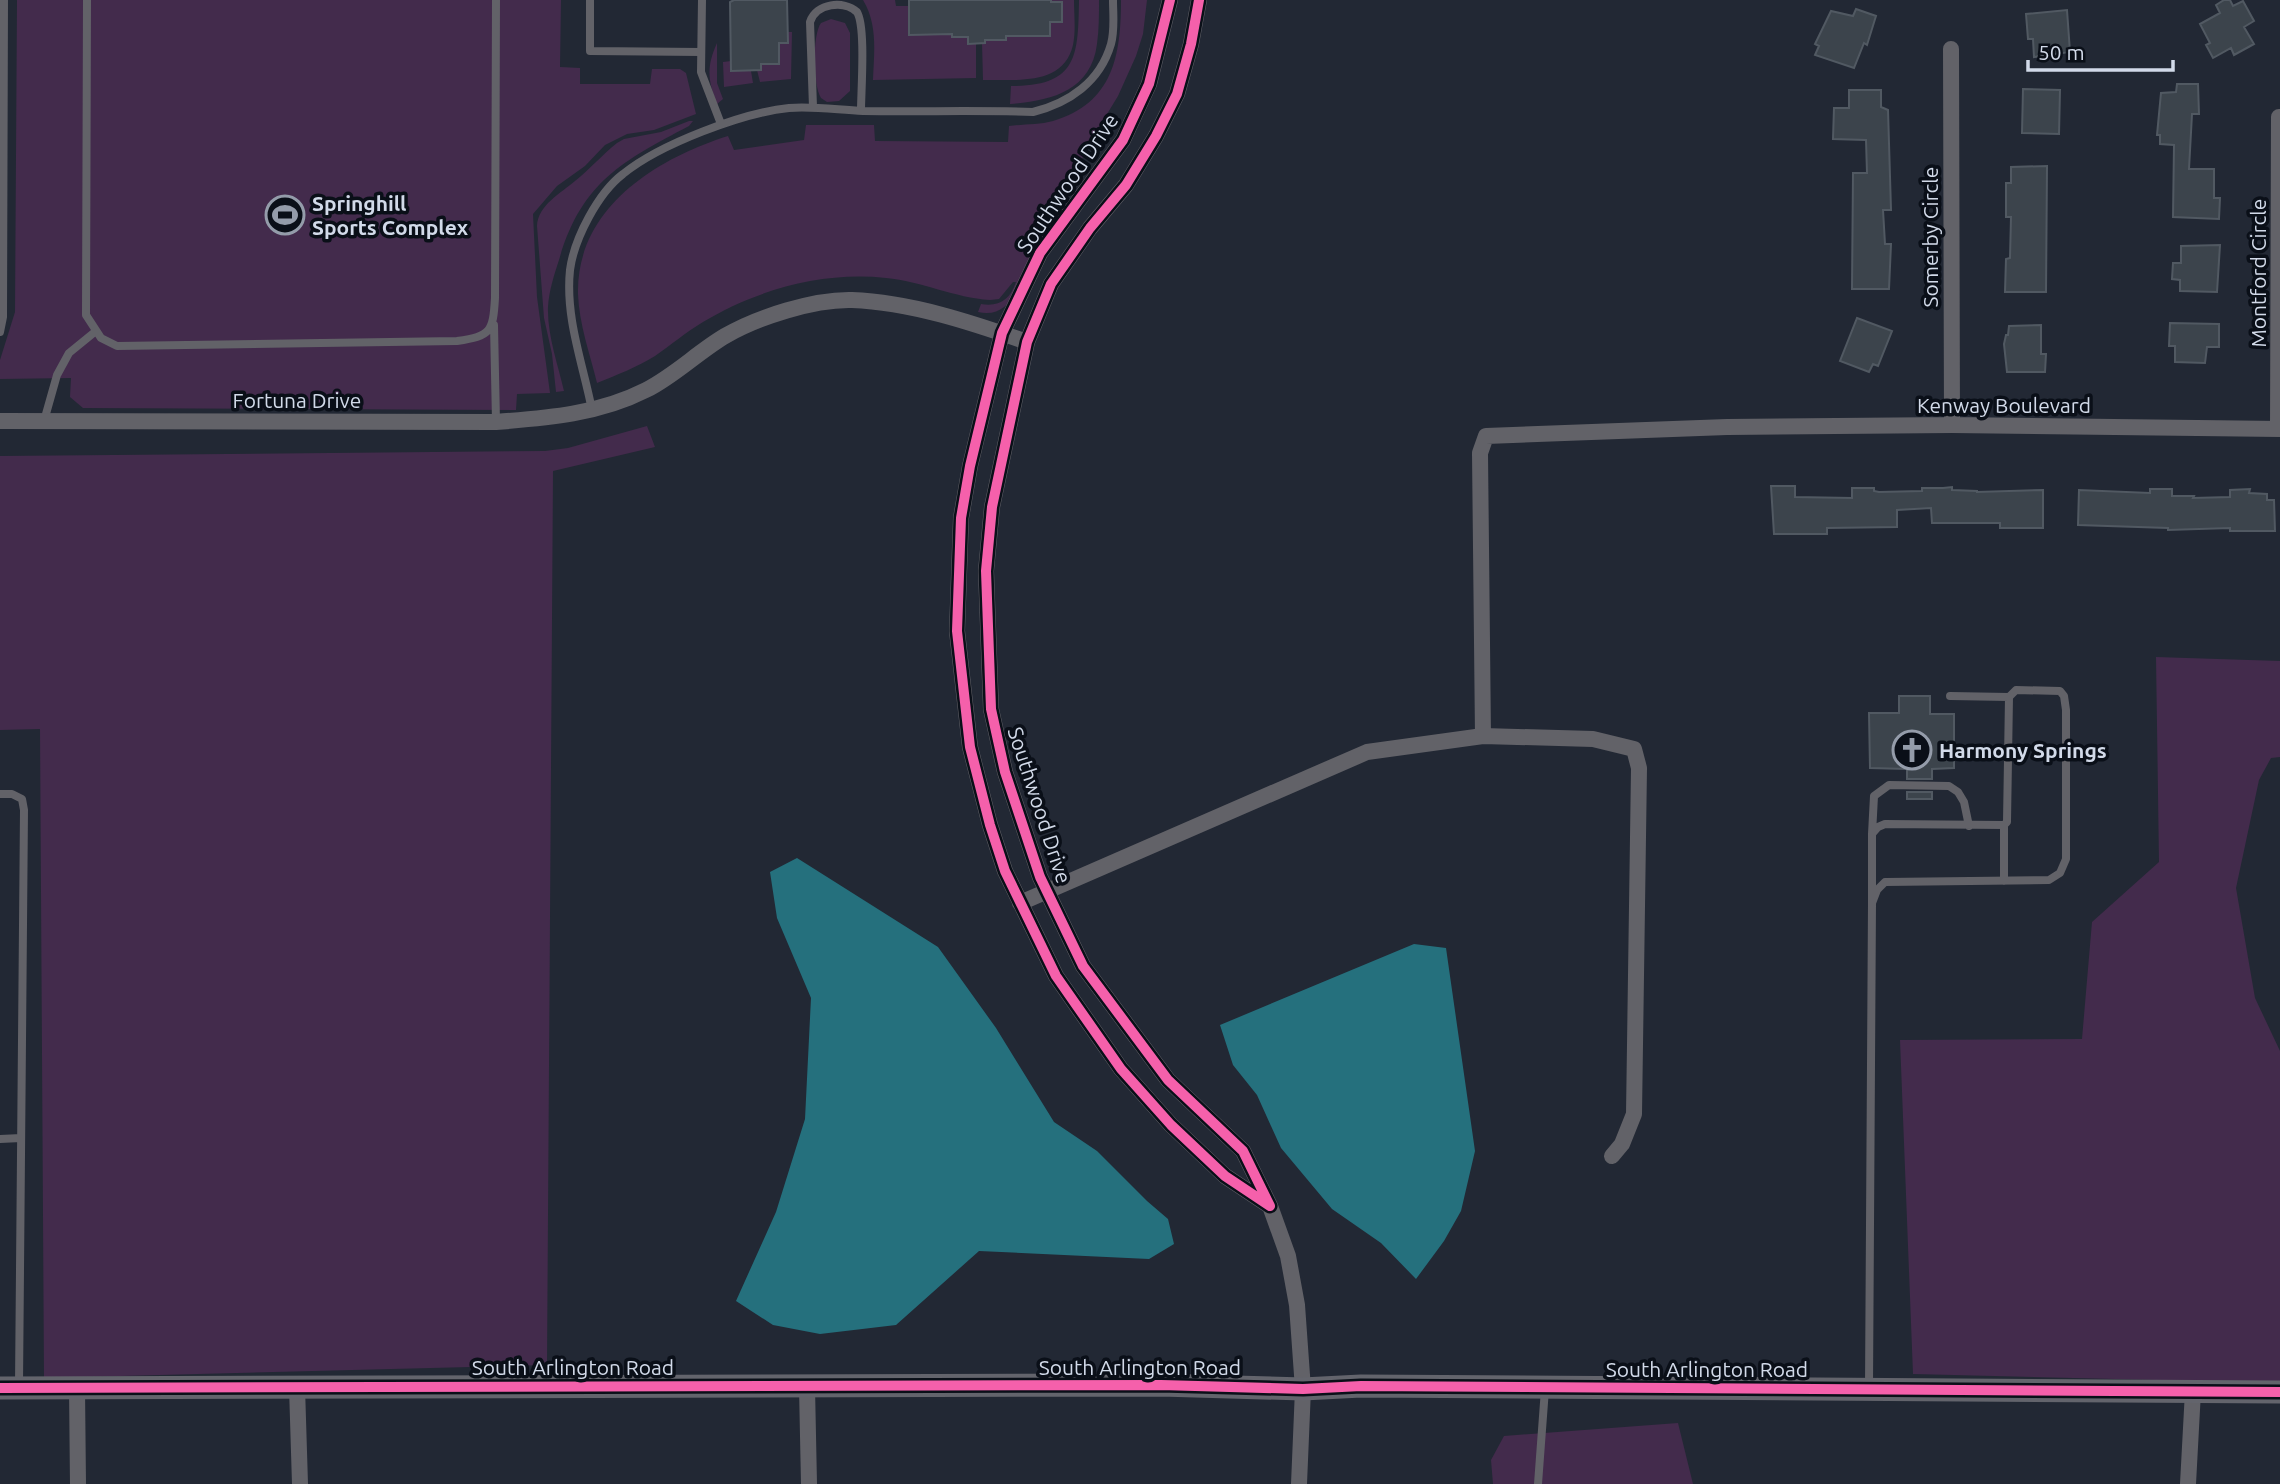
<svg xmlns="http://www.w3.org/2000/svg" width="2280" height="1484" viewBox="0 0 2280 1484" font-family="Ubuntu,sans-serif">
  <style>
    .green { fill: #432b4c }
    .water { fill: #25707d }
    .building { fill: #3c444c; stroke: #515962; stroke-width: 2 }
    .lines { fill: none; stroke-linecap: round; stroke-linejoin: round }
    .lane { stroke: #626268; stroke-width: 8 }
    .street { stroke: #626268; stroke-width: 16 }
    .secondary { stroke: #63646c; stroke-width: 23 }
    .cycleway-casing { stroke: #0a0f18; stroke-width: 15 }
    .cycleway { stroke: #f560ab; stroke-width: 10 }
    .labels { text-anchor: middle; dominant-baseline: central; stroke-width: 7; stroke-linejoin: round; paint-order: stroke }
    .street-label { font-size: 21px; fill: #d2dae9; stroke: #0a0f18 }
    .poi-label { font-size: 21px; font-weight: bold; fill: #d2dae9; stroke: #0a0f18; text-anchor: start }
  </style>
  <rect width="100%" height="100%" fill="#222834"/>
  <path class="green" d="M17 0H561L560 67 580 68V84H650L652 69H680L686 73 696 114 654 130 627 134 605 145 585 166 557 186 533 214 537 297 550 393 517 394 516 410 83 408 70 397 71 378 0 379V360L15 312Z
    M863 0H895L896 6H909V35L952 34V37H968L969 43 976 44V78L873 80C874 52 878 25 863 0Z
    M1051 0H1074C1074 14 1076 31 1073 45 1063 87 1015 79 983 80L982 43H984L985 40 1006 34 1050 36V22L1062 21V3L1051 2Z
    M1079 0H1099C1099 15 1099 30 1097 44 1091 92 1049 101 1010 104L1011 86C1078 86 1078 56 1079 0Z
    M1121 0H1147L1143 34 1136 56 1118 96 1090 142 1022 288C1009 303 1000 317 978 312L981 304C999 307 1010 300 1016 282H1013L999 299 990 300C955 298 921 281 886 278 823 271 756 290 703 322 686 332 671 345 655 356 637 367 617 375 597 383 590 354 579 324 578 294 576 209 655 159 728 136L734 150 804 140 806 125H874L875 141 1008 142 1009 126C1023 124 1039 125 1053 121 1113 103 1121 56 1121 0Z
    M831 19 845 23 850 33V91L839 101 827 102 821 98C813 86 812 35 821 23Z
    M788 32H792L791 79 760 82 757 70H761V64H779V43Z
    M717 43V83L723 99 717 104C708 81 706 67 717 43Z
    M731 61V71H751L753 83 724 87 723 62Z
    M689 121H693L689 126C622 161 581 183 559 260 554 275 549 291 548 307 547 334 558 365 564 391L556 392 552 354 544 318 537 226C538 205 561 193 575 181 590 169 602 155 617 143L624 139 661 132Z
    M647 426 655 447 553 471 547 1365 44 1378 40 729 0 730V456L545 451 568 448Z
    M2156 657 2280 661V757L2271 758 2259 780 2236 888 2255 998 2280 1051V1383L1913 1374 1900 1040 2082 1039 2092 922 2159 862Z
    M1678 1423 1693 1484H1493L1491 1460 1504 1436Z"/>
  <path class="water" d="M797 858 938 947 996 1028 1054 1122 1097 1151 1147 1201 1168 1219 1174 1244 1149 1259 979 1251 896 1325 820 1334 773 1325 736 1301 776 1212 805 1119 811 998 777 918 770 872Z
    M1414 944 1446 948 1475 1151 1461 1211 1444 1241 1416 1279 1381 1243 1332 1209 1281 1148 1257 1095 1233 1065 1220 1025Z"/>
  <path class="building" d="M734 0H787L788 43H779V64H761V70L731 71 730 2Z
    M909 0H1051V2H1062V22H1050V36H1006V40H985V43L968 44V37H952V34L909 35Z
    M2224 0H2230L2233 6 2243 1 2254 21 2244 27 2254 44 2234 55 2231 48 2213 58 2206 45 2210 43 2200 24 2220 13 2216 5Z
    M1856 9 1876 16 1867 45 1864 43 1854 68 1815 55 1819 46 1815 44 1831 11 1853 16Z
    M2067 10 2070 52 2034 57 2033 39H2028L2026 14Z
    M2177 84H2198L2199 114H2192L2189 169H2214V198H2220L2219 219 2173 217 2174 145 2160 144V135H2157L2161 93 2176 92Z
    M2023 89 2060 90 2059 134 2022 133Z
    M1849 90H1881V107L1888 110 1891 210H1883L1885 244H1891L1889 289H1852L1853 173H1867L1866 140 1833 139 1834 108H1849Z
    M2047 166 2046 292H2005L2006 259 2010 258 2011 217H2006V183H2011V167Z
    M2220 245 2217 292 2180 291V280L2172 279 2173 263H2181V246Z
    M1857 318 1892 331 1878 366 1873 364 1869 372 1840 361Z
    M2170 323 2219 324V347H2207L2205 363 2175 362V346H2169Z
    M2041 325V354H2046L2045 372H2007L2004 344 2006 335H2008L2009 326Z
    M1771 486H1795V497L1852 498V488H1874V491L1879 492 1922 491V488H1943L1952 487V490L1977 491V492L2043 490V528H2000V523H1932L1931 508 1897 510V527L1827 528V534H1774Z
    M2150 489H2172V496H2194L2193 498 2230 497V490L2250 489 2249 493 2267 494V500H2274L2275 531H2230V528L2168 530V528L2078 525 2079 490 2150 493Z
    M1899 696H1930V714H1954V768L1932 769V779H1907V769L1870 768 1869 713H1899Z
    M1907 792H1932V799H1907Z"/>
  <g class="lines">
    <path class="lane" d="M87 0 86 315 101 338 117 346 457 341C491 336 493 332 495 298L496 0
      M590 0V51L701 52
      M702 0 701 72 721 124
      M813 107 810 22C816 3 844 0 857 12 866 27 861 90 861 111
      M494 325 496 422
      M0 332 3 317 4 0
      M592 410C583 364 565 318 570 270 574 239 598 193 623 174 660 144 742 113 789 108 814 106 838 110 863 111 919 112 976 110 1033 112 1069 103 1100 82 1111 44 1115 30 1113 14 1113 0
      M44 421 57 375 69 353 96 331
      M1950 696 2009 697
      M0 794H12L22 799 24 810 19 1385
      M1872 834 1874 796 1889 785 1949 786 1958 792 1964 802 1969 826
      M2004 881V825
      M0 1139 21 1138
      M1869 1386 1872 903 1877 890 1885 882 2049 880 2060 873 2066 859V710L2064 696 2060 691 2016 690 2009 697 2007 822 2004 825 1885 824 1878 827 1872 834V903
      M1538 1484 1545 1389"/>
    <path class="street" d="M1170 0 1149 84 1123 140 1040 253 1002 333 970 466 961 518 957 631 970 747 990 825 1005 871 1056 976 1121 1069 1171 1125 1225 1176 1270 1206 1243 1151 1168 1080 1083 966 1040 877 1005 772 991 709 986 571 992 507 1027 342 1051 284 1090 228 1126 185 1156 136 1177 94 1191 44 1199 0
      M1951 49 1952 425
      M0 421 496 422C548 418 599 414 646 390 674 376 698 352 725 336 758 317 814 299 852 300 910 302 973 323 1027 342
      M2278 428 2279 117
      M1483 736 1480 453 1486 436 1727 427 1952 425 2280 429
      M1020 903 1367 752 1483 736 1593 739 1634 749 1639 768 1634 1114 1622 1144 1612 1156
      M1270 1206 1288 1256 1297 1305 1303 1389 1299 1484
      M297 1387 300 1484
      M807 1387 809 1484
      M77 1388 78 1484
      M2188 1484 2193 1391"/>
    <path class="secondary" d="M0 1388 1161 1385 1303 1389 1361 1386 2280 1392"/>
    <defs>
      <path id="cycleway" d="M1170 0 1149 84 1123 140 1040 253 1002 333 970 466 961 518 957 631 970 747 990 825 1005 871 1056 976 1121 1069 1171 1125 1225 1176 1270 1206 1243 1151 1168 1080 1083 966 1040 877 1005 772 991 709 986 571 992 507 1027 342 1051 284 1090 228 1126 185 1156 136 1177 94 1191 44 1199 0
        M0 1388 1161 1385 1303 1389 1361 1386 2280 1392"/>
    </defs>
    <use href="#cycleway" class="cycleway-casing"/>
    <use href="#cycleway" class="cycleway"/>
  </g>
  <defs>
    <symbol id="stadium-ring" viewBox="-11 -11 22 22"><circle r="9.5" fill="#0a0f18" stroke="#949caa" stroke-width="1.5"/><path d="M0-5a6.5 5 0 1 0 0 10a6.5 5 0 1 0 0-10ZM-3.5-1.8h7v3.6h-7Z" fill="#949caa"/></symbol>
    <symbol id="church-ring" viewBox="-11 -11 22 22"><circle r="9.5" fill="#0a0f18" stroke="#949caa" stroke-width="1.5"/><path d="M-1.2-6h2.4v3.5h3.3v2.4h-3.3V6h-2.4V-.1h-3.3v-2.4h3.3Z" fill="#949caa"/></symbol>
  </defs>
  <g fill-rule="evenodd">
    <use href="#stadium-ring" x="263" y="193" width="44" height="44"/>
    <use href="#church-ring" x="1890" y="728" width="44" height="44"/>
  </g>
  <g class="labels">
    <g class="street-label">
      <text transform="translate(1067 183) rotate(-56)">Southwood Drive</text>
      <text transform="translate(1930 237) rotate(-90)">Somerby Circle</text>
      <text transform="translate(2258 273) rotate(-90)">Montford Circle</text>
      <text x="297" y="400">Fortuna Drive</text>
      <text x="2004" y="405">Kenway Boulevard</text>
      <text transform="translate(1040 805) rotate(72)">Southwood Drive</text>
      <text x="573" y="1367">South Arlington Road</text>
      <text x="1140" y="1367">South Arlington Road</text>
      <text x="1707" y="1369">South Arlington Road</text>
    </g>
    <g class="poi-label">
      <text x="312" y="203">Springhill<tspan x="312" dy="24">Sports Complex</tspan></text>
      <text x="1939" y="750">Harmony Springs</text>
    </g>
  </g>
  <path d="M2028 60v10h145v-10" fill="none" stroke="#d2dae9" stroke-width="3.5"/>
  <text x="2038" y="60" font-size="21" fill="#d2dae9" stroke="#0a0f18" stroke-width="5" paint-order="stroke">50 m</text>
</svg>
